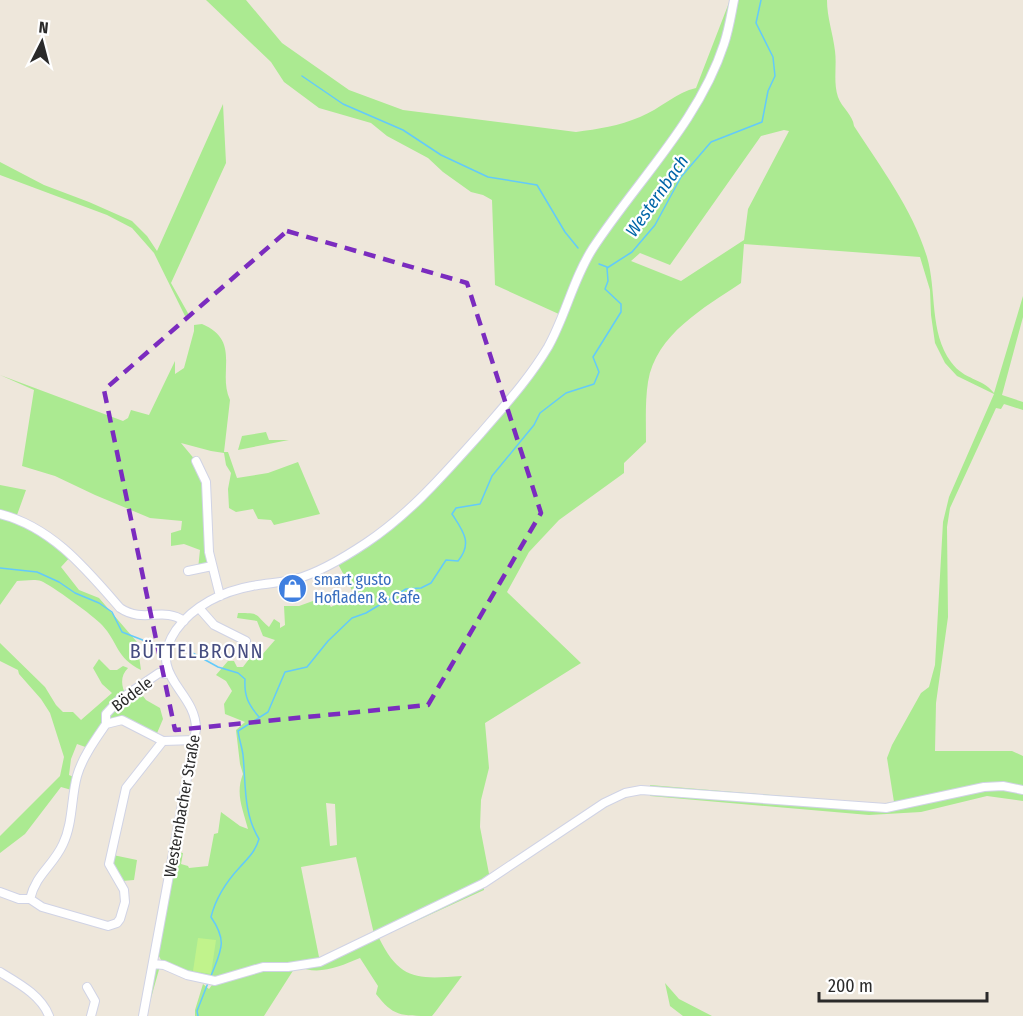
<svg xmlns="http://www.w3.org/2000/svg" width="1023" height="1016" viewBox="0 0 1023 1016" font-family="'Fira Sans Condensed',sans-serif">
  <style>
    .green { fill: #abea91; fill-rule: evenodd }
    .pitch { fill: #c1f38c }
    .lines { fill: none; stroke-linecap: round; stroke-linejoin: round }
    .stream { stroke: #63cafb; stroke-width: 1.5 }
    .minor-casing { stroke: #d0d3e5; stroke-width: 10 }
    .minor { stroke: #fff; stroke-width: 8 }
    .marked { fill: none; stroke: #7b2cbf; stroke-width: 4.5; stroke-dasharray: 12 8; stroke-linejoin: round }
    .labels { text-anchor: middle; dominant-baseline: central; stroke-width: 4.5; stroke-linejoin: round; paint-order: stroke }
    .shop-label { font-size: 16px; fill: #366cbe; stroke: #fff; text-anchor: start }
    .street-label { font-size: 16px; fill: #2a2a2a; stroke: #fff }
    .water-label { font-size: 18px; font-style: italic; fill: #0065a8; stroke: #fff }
    .quarter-label { font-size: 20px; letter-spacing: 1.5px; fill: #464d80; stroke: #fff }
  </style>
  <rect width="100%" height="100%" fill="#eee7db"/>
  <path class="green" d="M206 0H246L282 43 349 90 403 110 576 132C598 129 619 126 640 117 660 109 677 92 696 88L730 0H827C827 18 833 33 835 51 837 66 833 82 838 97 842 108 853 115 854 126 881 168 912 208 927 257 937 291 929 332 951 362 965 381 981 377 994 393L1023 296V317L1002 395 1023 402V410L1004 404 1001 409 996 408 950 508 947 527 948 617 936 703 935 751H1012L1023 756V801L987 796 921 812 869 815 650 796V785L879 804 894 802 887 758 892 745 921 693 929 687 935 665 943 522 949 497 994 394 957 376 945 363 935 343 931 315 930 290 920 257 744 244 741 283C704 308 656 334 648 382 645 401 646 423 646 442L624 463V473L559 520 529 552 507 592 581 663 485 723 489 768 481 800 480 827 490 879 484 883V890L379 938C400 981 418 979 462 976L436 1011 432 1016C400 1016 393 1016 376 994L378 986 360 958C338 967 319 976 296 966L264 1016H195V1010L203 984 209 989 215 981 160 966 146 1016 154 957 163 964 158 954 176 852 183 853 181 864 188 866 189 868 208 866 214 834 218 833 221 812 240 826 248 829C243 809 235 794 243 774L240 764 236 730 245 722 225 714 224 704 232 691 226 681 216 675 228 661H234L237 667H243L249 659 250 649 254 648 261 656 275 640 263 636 257 621 237 618 238 613C261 613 254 614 269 627L274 619 280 623V628L285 625 284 606H299L324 597 331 607 354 594 338 564 390 526 525 382 561 315 495 285 492 200 483 195 471 192 443 172 428 158 387 136 371 123 319 108 284 82 271 62ZM784 130 789 131 748 209 744 240 681 281 631 261 640 253 670 265 761 136ZM326 803 335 804 337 845 330 846ZM356 857 374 934 320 962 301 867Z
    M223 104 226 163 171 283 189 315 185 316 154 253 132 228 107 215 0 175V162L44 185 89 202 132 221 147 236 157 251Z
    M202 324C242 341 217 372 230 400L224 452H228L237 478 268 473 298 462 320 514 274 525 271 520 258 519 253 509 236 512 229 508 228 489 231 473 226 465 224 453 211 451 181 443 196 461 206 482 212 566 198 569 200 550 184 544 171 546V533L181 530 182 521 150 518 95 495 55 476 22 466 34 390 0 375 123 421 128 418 131 410 149 415 175 361V374L184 368 194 331V325Z
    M266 432 269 440H289L238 450 242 436Z
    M0 485 26 490 17 515H6L24 521 72 555 61 567 79 590 99 598 137 642 141 670C116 658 118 642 102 625 94 616 51 585 41 581 34 579 24 581 17 581L0 605Z
    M0 643 45 687 56 705 63 712H73L81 720 112 693 102 684 93 668 99 659 110 670H117L123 666 128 668C120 676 121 686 126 695L137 688 146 700 160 708 163 719 155 738 129 723 106 724 91 749 77 744 71 759 69 775 76 778 75 791 61 787 25 834 0 853V836L60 776 64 757 50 713 41 699 19 674 18 670 0 661Z
    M113 855 137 860 134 880 122 881 112 864Z
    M665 983 679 999 712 1016H683L670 1006Z"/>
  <path class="pitch" d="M198 938 216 940 211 974 193 971Z"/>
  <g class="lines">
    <path class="stream" d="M302 76 343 104 403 130 441 155 488 177 537 185 565 232 578 248
      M599 264 607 267
      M0 568 37 572 59 582 75 593 99 603 112 612 122 632 153 644
      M189 651 218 667 238 673 245 679C244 696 248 704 259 717
      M211 976C221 950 228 942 211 917 216 897 226 882 240 867 249 857 255 852 259 839 243 813 246 784 243 755 242 747 239 739 238 731L268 712 285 672 307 667 328 641 352 618 366 613 406 589 421 588 431 583 446 560 458 561C473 543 463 531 452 514L456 508 480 504 492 476 534 425 540 413 566 393 594 384 599 372 593 357 621 312V304L605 289 608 281 607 268 632 252 655 225 681 177 711 142 762 122 768 91 775 76 773 57 756 23 761 0
      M198 1016 197 1011 208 983"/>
    <defs>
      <path id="minor" d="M196 461 206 482 209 552 220 596
        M0 514C52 527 86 569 120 608 144 624 163 606 184 621
        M188 571 212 566
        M199 608 214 625 246 641
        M106 724V714L119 700 159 673 169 674
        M0 892 19 899H30L42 907 108 926 117 923 120 919 125 902 124 890 109 864 126 788 163 741
        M30 899C36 874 53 866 63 844 73 823 71 798 77 776 82 758 95 740 106 724L122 720 163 741 195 740
        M153 964 164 965 187 975 215 981 263 967H288L320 962 484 883 604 803 625 793 641 790 886 808 984 787 1003 786 1023 790
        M0 972C18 983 41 995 49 1016
        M87 987 95 1001 91 1016
        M143 1016 196 729C196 690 145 676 176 630 193 606 223 591 252 586 266 583 282 583 296 579 321 572 345 557 366 543 411 513 445 473 481 433 505 405 529 379 548 347 566 315 573 279 593 248 637 181 699 121 724 44 729 29 731 15 734 0"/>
    </defs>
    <use href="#minor" class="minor-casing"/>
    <use href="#minor" class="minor"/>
  </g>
  <path class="marked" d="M287 231 467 283 541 513 428 705 175 730 104 390Z"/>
  <defs>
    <symbol id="shop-disc" viewBox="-11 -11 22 22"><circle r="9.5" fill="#3f7fe0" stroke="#fff"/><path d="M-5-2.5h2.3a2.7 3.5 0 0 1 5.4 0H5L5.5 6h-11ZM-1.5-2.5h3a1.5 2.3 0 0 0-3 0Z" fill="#fff"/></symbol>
  </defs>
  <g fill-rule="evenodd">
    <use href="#shop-disc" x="276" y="572" width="33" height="33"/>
  </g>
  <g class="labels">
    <g class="shop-label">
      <text x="314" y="579">smart gusto<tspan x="314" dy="18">Hofladen &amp; Cafe</tspan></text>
    </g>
    <g class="street-label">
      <text transform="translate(132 694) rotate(-37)">Bödele</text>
      <text transform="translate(182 806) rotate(-80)">Westernbacher Straße</text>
    </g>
    <g class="water-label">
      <text transform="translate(657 196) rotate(-55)">Westernbach</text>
    </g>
    <g class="quarter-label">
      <text x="197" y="651">BÜTTELBRONN</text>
    </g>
  </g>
  <g transform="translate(42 42) rotate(6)" stroke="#ffffff" stroke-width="4.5" paint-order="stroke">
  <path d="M0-4.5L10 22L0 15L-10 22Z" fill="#2a2a2a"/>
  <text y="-9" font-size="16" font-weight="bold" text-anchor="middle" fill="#2a2a2a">N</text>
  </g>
  <path d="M819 992v9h168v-9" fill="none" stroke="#2a2a2a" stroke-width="3"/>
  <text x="828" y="992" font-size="18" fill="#2a2a2a" stroke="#ffffff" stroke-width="4.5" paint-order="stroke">200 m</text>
</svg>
